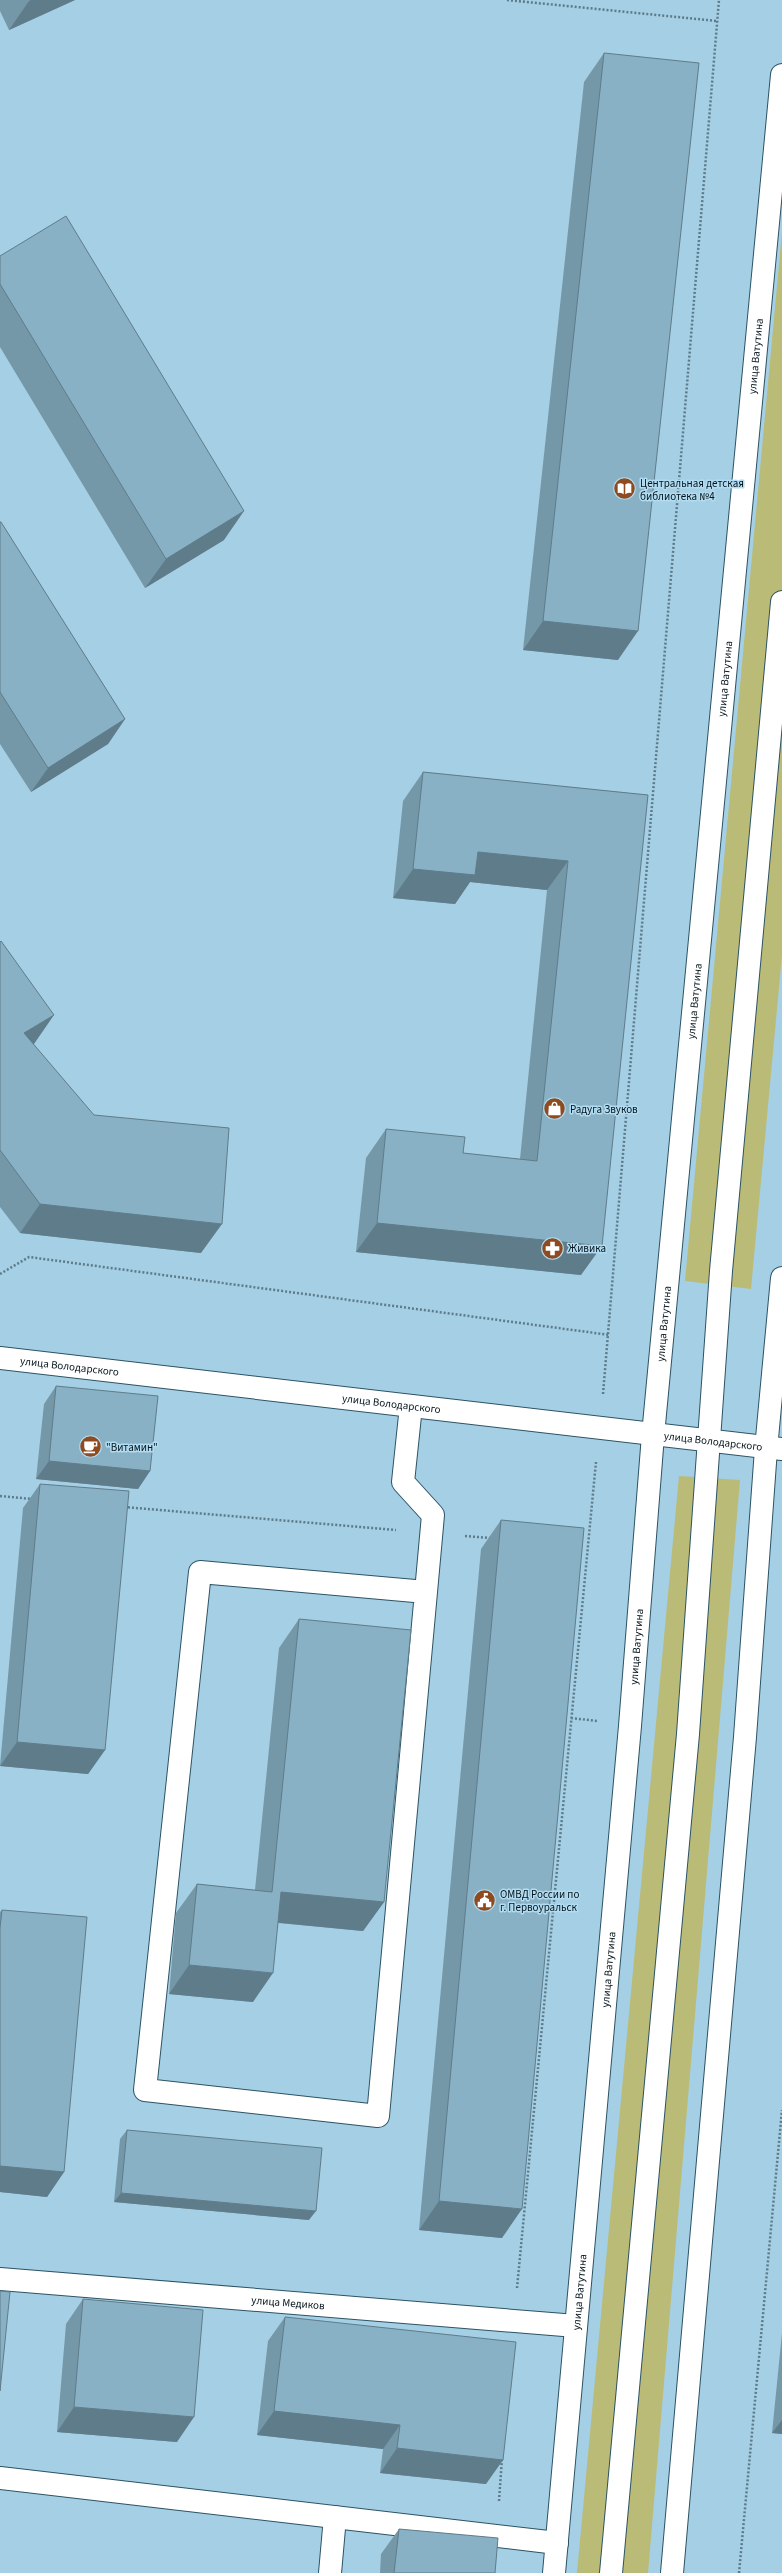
<svg xmlns="http://www.w3.org/2000/svg" width="782" height="2573" viewBox="0 0 782 2573" font-family="'Source Sans 3',sans-serif">
  <style>
    .green { fill: #babb76 }
    .lines { fill: none; stroke-linecap: round; stroke-linejoin: round }
    .minor-casing { stroke: #2c5364; stroke-width: 24 }
    .path { stroke: #5d7b8a; stroke-width: 2.5; stroke-dasharray: 2 2; stroke-linecap: butt }
    .minor { stroke: #fff; stroke-width: 22 }
    .wall { fill: #7598a9 }
    .shaded-wall { fill: #5f7c8a }
    .building { fill: #88b1c5; stroke: #5f7c8a }
    .labels { text-anchor: middle; dominant-baseline: central; stroke-width: 3; stroke-linejoin: round; paint-order: stroke }
    .street-label { font-size: 11px; fill: #06151c; stroke: #b2dcf1 }
    .poi-label { font-size: 11px; fill: #06151c; stroke: #b2dcf1; text-anchor: start }
  </style>
  <rect width="100%" height="100%" fill="#a5cfe4"/>
  <path class="green" d="M782 232V955L751 1289 685 1281Z
    M679 1476 740 1480 648 2573H577Z"/>
  <g class="lines">
    <defs>
      <g id="minor">
        <path id="s1" d="M0 1358 782 1449"/>
        <path d="M411 1406 403 1482 433 1515 426 1592 378 2116 145 2090 200 1572 426 1592"/>
        <path id="s2" d="M0 2279 576 2326"/>
        <path d="M0 2478 557 2543"/>
        <path d="M330 2573 335 2517"/>
        <path id="s3" d="M554 2573 630 1726 653 1435 782 75"/>
        <path d="M611 2573 688 1734 721 1271 782 602"/>
        <path d="M672 2573 745 1737 766 1449 782 1278"/>
      </g>
    </defs>
    <use href="#minor" class="minor-casing"/>
    <path class="path" d="M507 0 717 21
      M0 1274 29 1257 610 1335
      M603 1394 719 0
      M0 1496 32 1499
      M124 1507 396 1530
      M465 1536 490 1538
      M571 1718 597 1721
      M517 2288 596 1462
      M499 2501 502 2458
      M739 2573 782 2110"/>
    <use href="#minor" class="minor"/>
  </g>
  <path class="wall" d="M0 0H75L9 30 0 11Z
    M604 53 618 660 523 650 584 82Z
    M0 256 224 540 145 588 0 347Z
    M0 522 125 719 108 744 31 792 0 744Z
    M423 772 648 795 581 1275 356 1252 366 1158 386 1129 463 1153 520 1159 547 890 470 882 455 904 393 898 403 801Z
    M0 942 34 1044H33L201 1253 20 1233 0 1207Z
    M56 1386 150 1471 138 1489 36 1479 44 1404Z
    M40 1484 105 1750 88 1774 0 1766 23 1508Z
    M501 1520 502 2238 419 2230 481 1549Z
    M299 1619 384 1902 363 1931 278 1923 253 2002 169 1994 176 1913 197 1884 255 1890 279 1648Z
    M2 1910 64 2172 47 2197 0 2192V1912Z
    M127 2130 309 2220 114 2202 120 2139Z
    M83 2299 177 2442 57 2432 66 2324Z
    M285 2317 486 2484 380 2473 383 2449 257 2435 268 2341Z
    M782 2333V2434L772 2433Z
    M399 2529 495 2573H380L381 2554Z"/>
  <path class="shaded-wall" d="M31 0H75L9 30 29 1Z
    M244 511 224 540 145 588 166 559Z
    M543 621 638 631 618 660 523 650Z
    M125 719 108 744 31 792 48 768Z
    M478 852 568 861 547 890 470 882 455 904 393 898 413 869Z
    M54 1015 34 1044 4 1062 24 1033Z
    M40 1204 222 1224 201 1253 20 1233Z
    M377 1223 602 1246 581 1275 356 1252Z
    M49 1461 150 1471 138 1489 36 1479Z
    M17 1742 105 1750 88 1774 0 1766Z
    M281 1892 384 1902 363 1931 261 1921Z
    M189 1965 273 1973 253 2002 169 1994Z
    M0 2166 64 2172 47 2197 0 2192Z
    M121 2193 316 2211 309 2220 114 2202Z
    M439 2201 522 2209 502 2238 419 2230Z
    M74 2407 194 2417 177 2442 57 2432Z
    M274 2411 400 2425 383 2449 257 2435Z
    M782 2420V2434L772 2433Z
    M397 2448 503 2460 486 2484 380 2473Z"/>
  <path class="building" d="M604 53 699 63 638 631 543 621Z
    M66 216 244 511 166 559 0 284V256Z
    M0 522H1L125 719 48 768 0 692Z
    M423 772 648 795 602 1246 377 1223 386 1129 465 1137 463 1153 537 1161 568 861 478 852 475 875 413 869Z
    M1 941 54 1015 24 1033 94 1115 229 1128 222 1224 40 1204 0 1150V942Z
    M56 1386 158 1396 150 1471 49 1461Z
    M40 1484 129 1491 105 1750 17 1742Z
    M501 1520 584 1528 522 2209 439 2201Z
    M299 1619 411 1630 384 1902 281 1892 273 1973 189 1965 197 1884 272 1892Z
    M2 1910 87 1917 64 2172 0 2166V1928Z
    M127 2130 322 2148 316 2211 121 2193Z
    M0 2291 10 2292 0 2391Z
    M83 2299 203 2310 194 2417 74 2407Z
    M285 2317 516 2342 503 2460 397 2448 400 2425 274 2411Z
    M399 2529 498 2538 495 2573H394Z"/>
  <defs>
    <symbol id="library-disc" viewBox="-11 -11 22 22"><circle r="9.5" fill="#8f4a20" stroke="#b2dcf1"/><path d="M-6-4Q-3-5.5-.7-3.5V5Q-3 3-6 4ZM6-4Q3-5.5 .7-3.5V5Q3 3 6 4Z" fill="#fff"/></symbol>
    <symbol id="shop-disc" viewBox="-11 -11 22 22"><circle r="9.5" fill="#8f4a20" stroke="#b2dcf1"/><path d="M-5-2.5h2.3a2.7 3.5 0 0 1 5.4 0H5L5.5 6h-11ZM-1.5-2.5h3a1.5 2.3 0 0 0-3 0Z" fill="#fff"/></symbol>
    <symbol id="pharmacy-disc" viewBox="-11 -11 22 22"><circle r="9.5" fill="#8f4a20" stroke="#b2dcf1"/><path d="M-2-6h4v4h4v4h-4v4h-4v-4h-4v-4h4Z" fill="#fff"/></symbol>
    <symbol id="cafe-disc" viewBox="-11 -11 22 22"><circle r="9.5" fill="#8f4a20" stroke="#b2dcf1"/><path d="M-5.5-4.5H6V0H3Q3 3.5 0 3.5H-2.5Q-5.5 3.5-5.5 0ZM3-3.2v2h1.7v-2ZM-6 4.5H4V6H-6Z" fill="#fff"/></symbol>
    <symbol id="civic-disc" viewBox="-11 -11 22 22"><circle r="9.5" fill="#8f4a20" stroke="#b2dcf1"/><path d="M-.6-6.5H3V-4.5H.6V-3L4-1V1h2V6H-6V1h2V-1L-.6-3ZM-1.2 2.5V6h2.4V2.5Z" fill="#fff"/></symbol>
  </defs>
  <g fill-rule="evenodd">
    <use href="#library-disc" x="612" y="476" width="25" height="25"/>
    <use href="#shop-disc" x="542" y="1096" width="25" height="25"/>
    <use href="#pharmacy-disc" x="540" y="1236" width="25" height="25"/>
    <use href="#cafe-disc" x="78" y="1434" width="25" height="25"/>
    <use href="#civic-disc" x="472" y="1888" width="25" height="25"/>
  </g>
  <g class="labels">
    <g class="street-label">
      <text stroke="none"><textPath href="#s3" startOffset="2226">улица Ватутина</textPath></text>
      <text stroke="none"><textPath href="#s3" startOffset="1902">улица Ватутина</textPath></text>
      <text stroke="none"><textPath href="#s3" startOffset="1578">улица Ватутина</textPath></text>
      <text stroke="none"><textPath href="#s3" startOffset="1254">улица Ватутина</textPath></text>
      <text stroke="none"><textPath href="#s1" startOffset="70">улица Володарского</textPath></text>
      <text stroke="none"><textPath href="#s1" startOffset="394">улица Володарского</textPath></text>
      <text stroke="none"><textPath href="#s1" startOffset="718">улица Володарского</textPath></text>
      <text stroke="none"><textPath href="#s3" startOffset="930">улица Ватутина</textPath></text>
      <text stroke="none"><textPath href="#s3" startOffset="606">улица Ватутина</textPath></text>
      <text stroke="none"><textPath href="#s3" startOffset="282">улица Ватутина</textPath></text>
      <text stroke="none"><textPath href="#s2" startOffset="289">улица Медиков</textPath></text>
    </g>
    <g class="poi-label">
      <text x="640" y="483">Центральная детская<tspan x="640" dy="13">библиотека №4</tspan></text>
      <text x="570" y="1109">Радуга Звуков</text>
      <text x="568" y="1248">Живика</text>
      <text x="106" y="1447">"Витамин"</text>
      <text x="500" y="1894">ОМВД России по<tspan x="500" dy="13">г. Первоуральск</tspan></text>
    </g>
  </g>
</svg>
